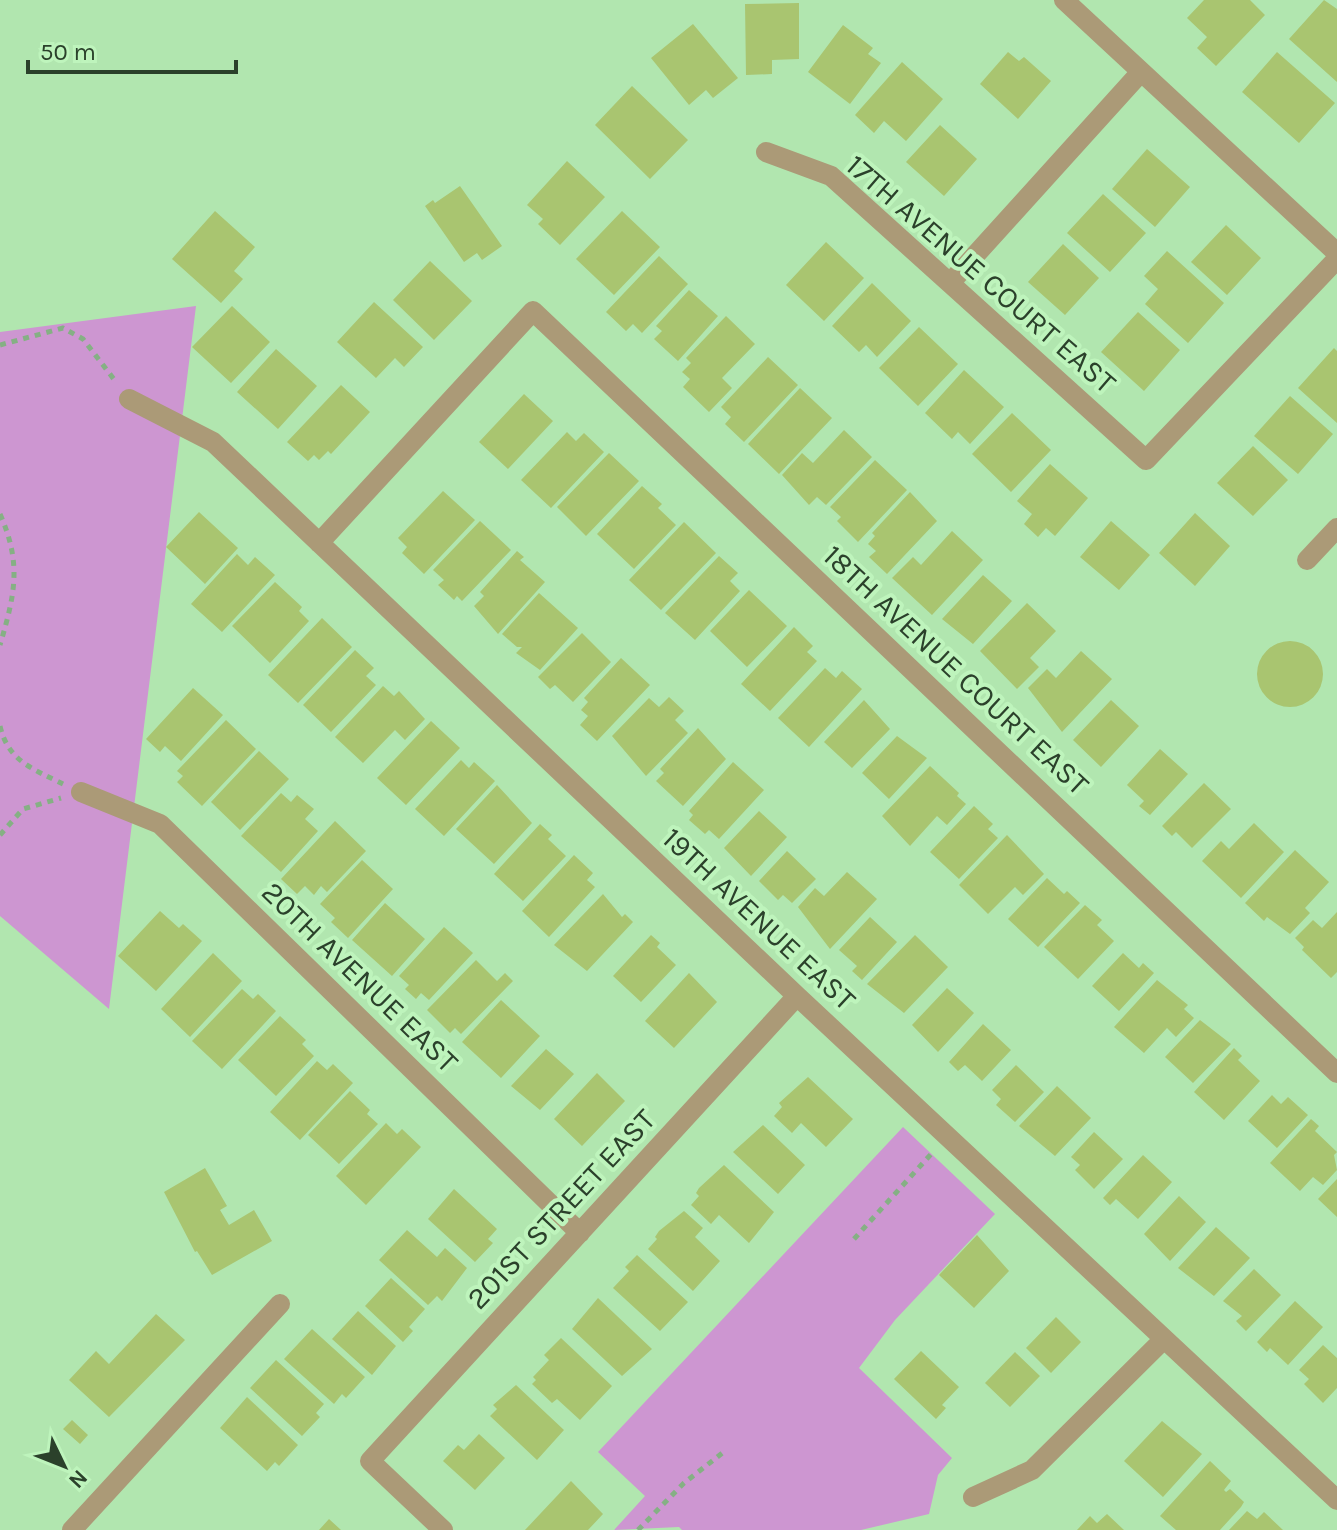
<svg xmlns="http://www.w3.org/2000/svg" width="1337" height="1530" viewBox="0 0 1337 1530" font-family="Karla,sans-serif">
  <style>
    .green { fill: #cd96d1 }
    .building { fill: #a9c570 }
    .lines { fill: none; stroke-linecap: round; stroke-linejoin: round }
    .path { stroke: #85b084; stroke-width: 5; stroke-dasharray: 6 6; stroke-linecap: butt }
    .minor { stroke: #ab9a77; stroke-width: 20 }
    .labels { text-anchor: middle; dominant-baseline: central; stroke-width: 8; stroke-linejoin: round; paint-order: stroke }
    .street-label { font-size: 30px; fill: #2b412b; stroke: #bef4bc }
  </style>
  <rect width="100%" height="100%" fill="#b1e6af"/>
  <path class="green" d="M196 306 109 1009 0 916V332Z
    M903 1127 995 1214 895 1320 859 1368 952 1458 938 1475 929 1514 861 1530H682L679 1527 614 1530 645 1496 598 1452Z"/>
  <path class="building" d="M1204 0H1250L1265 15 1216 66 1197 48 1207 37 1187 18Z
    M1324 0 1337 9V82L1289 39Z
    M799 3V59L772 60V74L746 75 745 4Z
    M693 24 738 78 713 98 706 90 689 105 651 58Z
    M843 25 873 48 868 54 881 63 850 104 808 72Z
    M1008 52 1019 61 1024 57 1051 81 1018 119 980 84Z
    M1277 52 1335 103 1299 143 1242 92Z
    M902 62 943 99 906 141 884 121 874 133 855 115Z
    M632 86 688 140 650 179 595 125Z
    M940 125 977 159 944 196 906 162Z
    M1147 149 1190 187 1155 227 1112 189Z
    M567 161 605 197 560 245 538 224 543 219 527 205Z
    M460 186 502 246 482 260 477 253 464 262 425 206 433 200 435 203Z
    M1103 194 1146 233 1110 272 1067 233Z
    M215 211 255 247 234 271 243 279 221 303 172 259Z
    M622 211 660 247 614 295 576 259Z
    M1226 225 1261 258 1227 295 1191 262Z
    M826 242 864 278 824 321 786 285Z
    M1063 244 1099 278 1065 315 1028 282Z
    M1167 251 1224 303 1188 343 1145 304 1158 289 1144 276Z
    M659 256 688 284 642 333 633 324 626 331 606 312Z
    M430 261 472 301 434 340 393 300Z
    M872 283 911 321 877 357 866 345 859 352 832 326Z
    M689 290 718 316 678 361 654 339 662 331 656 326Z
    M374 302 423 347 404 367 395 358 376 378 337 342Z
    M232 306 270 342 231 383 192 347Z
    M1138 312 1180 350 1144 391 1101 352Z
    M726 316 755 344 722 378 732 388 709 412 683 387 690 379 682 372 691 363 686 358Z
    M919 327 958 364 918 406 879 368Z
    M1334 348 1337 351V423L1298 388Z
    M276 349 317 386 278 429 237 392Z
    M768 357 798 385 744 442 725 424 731 417 721 407Z
    M964 370 1004 407 970 444 958 432 952 439 925 413Z
    M341 385 370 412 331 454 328 451 319 460 314 455 308 461 287 442Z
    M800 388 832 418 779 474 748 444Z
    M524 394 553 421 508 469 479 442Z
    M1290 396 1333 434 1298 474 1254 436Z
    M1012 413 1051 450 1011 492 972 454Z
    M844 430 872 457 826 505 817 497 809 505 782 475 802 453 813 463Z
    M567 432 576 441 584 433 604 452 551 508 521 480Z
    M1253 446 1288 480 1253 516 1217 483Z
    M609 453 639 481 586 536 557 507Z
    M875 460 907 490 858 542 837 521 841 517 830 507Z
    M1050 464 1088 498 1055 536 1046 528 1038 537 1024 524 1032 514 1017 501Z
    M642 486 662 504 658 508 676 525 634 569 597 534Z
    M443 491 475 520 424 574 402 553 407 547 398 538Z
    M910 492 937 521 887 574 869 557 876 551 868 544 875 536 872 533Z
    M199 512 238 548 205 584 166 547Z
    M1195 513 1230 546 1195 586 1159 553Z
    M480 521 511 550 462 601 457 596 454 600 438 585 444 580 433 570Z
    M1111 521 1150 555 1119 590 1080 557Z
    M684 522 716 553 661 610 629 580Z
    M952 531 983 560 932 615 892 578 913 557 921 565Z
    M517 551 524 557 520 560 545 582 498 634 474 606 484 596 480 592Z
    M237 554 248 565 255 557 275 575 222 632 191 604Z
    M719 556 738 573 730 581 740 591 695 640 665 613Z
    M983 575 1012 601 973 644 942 619Z
    M275 582 302 607 299 611 309 621 270 663 232 626Z
    M749 590 787 626 747 667 710 631Z
    M539 593 578 628 540 670 516 653 522 647H517L502 634Z
    M1027 603 1056 631 1030 658 1039 667 1017 689 980 651Z
    M322 618 352 647 298 703 268 675Z
    M794 627 813 646 807 652 817 661 770 711 741 684Z
    M582 633 611 662 573 702 555 685 550 689 538 677Z
    M1257 674a33 33 0 1 1 66 0a33 33 0 1 1-66 0Z
    M355 650 374 668 366 676 376 685 331 732 303 705Z
    M1081 651 1112 679 1062 732 1028 688 1047 669 1056 678Z
    M621 658 650 685 597 741 580 725 588 716 581 710 588 702 584 698Z
    M825 668 836 678 842 671 862 689 809 747 778 718Z
    M383 686 394 696 399 691 425 719 405 740 395 730 363 763 335 737Z
    M193 688 223 715 181 761 165 746 160 752 146 739Z
    M669 697 684 711 675 720 688 733 646 776 612 736 649 698 659 707Z
    M864 700 890 729 852 768 824 742Z
    M1111 700 1139 726 1101 767 1073 740Z
    M226 720 256 749 202 806 177 782 183 776 177 771Z
    M431 721 460 748 406 805 377 778Z
    M698 728 726 759 683 806 656 781 664 773 660 769Z
    M897 736 927 758 889 799 862 773Z
    M1160 749 1188 774 1150 815 1139 806 1144 801 1127 785Z
    M259 751 289 779 240 830 211 802Z
    M461 760 469 768 474 762 495 781 444 836 415 809Z
    M733 762 764 790 719 839 709 830 705 834 689 820 693 815 689 811Z
    M930 766 959 793 957 796 966 804 947 825 937 816 910 846 882 816Z
    M1204 783 1231 809 1192 848 1176 832 1172 836 1162 826Z
    M497 785 532 823 494 864 456 829Z
    M281 793 291 802 297 795 314 809 305 819 318 831 281 872 241 836Z
    M974 806 993 824 988 829 998 838 959 879 930 852Z
    M759 811 787 837 751 876 724 848Z
    M335 821 366 851 327 892 321 886 314 895 305 886 297 894 281 879Z
    M1254 823 1284 852 1241 898 1202 861 1221 841 1229 849Z
    M540 824 552 835 548 839 566 856 523 901 494 874Z
    M1007 835 1044 874 1023 895 1015 887 988 914 959 885Z
    M1295 850 1329 882 1305 908 1310 913 1290 934 1267 917 1264 921 1245 903Z
    M787 851 816 879 792 903 783 895 778 900 759 881Z
    M574 855 593 873 587 880 595 887 549 937 522 911Z
    M362 860 393 889 348 938 331 922 335 918 320 904Z
    M847 872 877 899 830 949 798 907 815 888 824 896Z
    M1047 878 1064 894 1067 891 1080 903 1038 947 1008 919Z
    M603 894 622 917 625 914 633 922 587 971 554 945Z
    M385 903 425 939 392 976 352 940Z
    M1085 905 1102 920 1097 925 1114 941 1078 979 1044 947Z
    M160 911 179 928 183 924 202 941 156 991 118 956Z
    M1337 912V972L1331 978 1302 950 1304 947 1295 938 1313 920 1322 928Z
    M870 917 897 942 862 980 852 971 857 966 839 950Z
    M444 927 473 953 429 1000 421 993 416 999 405 989 409 985 399 976Z
    M651 935 660 943 657 947 676 965 641 1002 613 976Z
    M915 935 948 967 904 1013 867 984Z
    M213 953 242 981 190 1037 161 1009Z
    M1123 953 1139 968 1143 963 1154 973 1119 1011 1092 986Z
    M476 960 497 981 505 973 513 981 461 1034 455 1028 450 1033 427 1010Z
    M689 973 717 1002 674 1048 645 1021Z
    M1157 980 1188 1005 1184 1009 1194 1018 1176 1037 1167 1028 1144 1053 1114 1027Z
    M947 988 974 1013 938 1052 912 1025Z
    M242 989 253 999 258 994 276 1011 222 1069 192 1041Z
    M501 1000 540 1036 501 1078 462 1042Z
    M280 1016 306 1040 302 1044 314 1056 276 1096 238 1060Z
    M1200 1020 1231 1044 1193 1083 1165 1057Z
    M983 1024 1011 1050 982 1081 965 1065 958 1071 949 1062Z
    M1234 1048 1242 1056 1238 1060 1260 1081 1224 1120 1194 1092Z
    M546 1049 574 1074 540 1110 511 1086Z
    M317 1061 327 1070 333 1064 353 1083 300 1140 270 1112Z
    M1016 1065 1044 1092 1015 1122 996 1105 1001 1099 992 1090Z
    M597 1073 625 1101 582 1146 554 1119Z
    M808 1077 853 1119 826 1147 801 1123 792 1133 774 1116 782 1107 779 1103Z
    M1057 1086 1091 1118 1055 1156 1019 1126Z
    M350 1091 370 1110 367 1114 378 1124 339 1164 308 1135Z
    M1272 1095 1281 1104 1288 1097 1308 1115 1277 1148 1248 1121Z
    M1311 1119 1319 1126 1315 1131 1337 1152 1334 1155 1337 1170 1323 1185 1313 1177 1300 1191 1270 1163Z
    M386 1123 397 1134 402 1129 421 1147 366 1205 336 1176Z
    M763 1125 805 1165 778 1194 733 1152Z
    M1094 1132 1123 1159 1094 1189 1075 1170 1080 1165 1071 1157Z
    M1143 1155 1172 1182 1138 1219 1116 1199 1110 1205 1103 1198Z
    M724 1165 774 1212 749 1243 719 1215 711 1224 691 1205 699 1196 696 1193 699 1188Z
    M205 1168 227 1206 220 1210 229 1225 254 1210 272 1241 212 1275 197 1251 195 1252 164 1192Z
    M1337 1179V1217L1318 1199Z
    M454 1189 497 1229 488 1239 493 1243 475 1262 428 1219Z
    M1179 1196 1206 1222 1170 1261 1144 1234Z
    M684 1211 703 1228 695 1237 720 1261 693 1291 648 1249 657 1239 655 1237 659 1231Z
    M1216 1227 1250 1258 1214 1296 1178 1268Z
    M407 1230 437 1257 445 1248 467 1268 442 1301 437 1296 428 1305 379 1260Z
    M977 1235 1009 1271 974 1308 939 1275Z
    M637 1255 688 1302 660 1331 613 1288 629 1271 625 1267Z
    M1254 1269 1281 1295 1246 1331 1236 1321 1242 1316 1223 1301Z
    M391 1278 425 1309 409 1327 413 1331 403 1342 365 1306Z
    M598 1298 652 1349 622 1376 572 1329Z
    M1295 1301 1323 1327 1288 1365 1270 1348 1267 1352 1257 1342Z
    M358 1311 396 1346 372 1375 332 1339Z
    M156 1314 185 1340 109 1417 69 1380 96 1351 109 1364Z
    M1056 1317 1081 1342 1051 1373 1026 1348Z
    M312 1329 365 1377 346 1398 342 1394 334 1404 284 1359Z
    M561 1338 612 1386 580 1420 557 1399 552 1403 532 1384 536 1380 533 1377 549 1360 544 1355Z
    M1323 1345 1337 1358V1388L1323 1403 1304 1384 1309 1379 1299 1370Z
    M921 1351 959 1387 942 1405 946 1408 936 1419 894 1379Z
    M1015 1352 1040 1376 1010 1407 985 1383Z
    M276 1360 324 1404 316 1413 320 1417 302 1436 250 1388Z
    M516 1385 564 1430 537 1460 490 1416 497 1409 493 1405Z
    M247 1397 298 1445 279 1466 275 1462 267 1471 220 1428Z
    M72 1420 88 1435 80 1444 63 1429Z
    M1162 1421 1202 1454 1163 1497 1124 1461Z
    M479 1434 505 1458 475 1490 443 1461 458 1445 464 1450Z
    M1210 1461 1231 1481 1224 1490 1226 1492 1230 1489 1244 1502 1241 1507 1220 1530H1176L1160 1516Z
    M571 1481 603 1514 588 1530H525Z
    M1247 1511 1257 1519 1264 1512 1283 1530H1229Z
    M1107 1514 1124 1530H1077L1090 1516 1097 1523Z
    M329 1519 341 1530H319Z"/>
  <g class="lines">
    <path class="path" d="M0 345 63 328 83 339 116 382
      M0 514C22 564 15 594 0 645
      M0 726C8 761 33 769 63 784
      M0 835 23 809 61 798
      M854 1239 933 1152
      M638 1530 684 1483 725 1451"/>
    <path class="minor" d="M1064 0 1337 253
      M766 152 831 176 1146 460 1337 259
      M950 283 1140 73
      M129 399 213 442 797 996 1337 1500
      M319 543 533 311 1337 1073
      M1307 560 1337 528
      M81 792 160 824 580 1233
      M973 1497 1032 1470 1164 1339
      M72 1530 280 1304
      M443 1530 370 1461 797 996"/>
  </g>
  <g class="labels">
    <g class="street-label">
      <text transform="translate(981 274) rotate(41)">17TH AVENUE COURT EAST</text>
      <text transform="translate(956 670) rotate(43)">18TH AVENUE COURT EAST</text>
      <text transform="translate(759 919) rotate(43)">19TH AVENUE EAST</text>
      <text transform="translate(360 977) rotate(44)">20TH AVENUE EAST</text>
      <text transform="translate(561 1209) rotate(-47)">201ST STREET EAST</text>
    </g>
  </g>
  <g transform="translate(64 1466) rotate(133)" stroke="#bef4bc" stroke-width="6" paint-order="stroke">
  <path d="M0-6L14 30L0 20L-14 30Z" fill="#2b412b"/>
  <text y="-12" font-size="22" font-weight="bold" text-anchor="middle" fill="#2b412b">N</text>
  </g>
  <path d="M28 60v12h208v-12" fill="none" stroke="#2b412b" stroke-width="4"/>
  <text x="40" y="60" font-size="24" fill="#2b412b" stroke="#bef4bc" stroke-width="6" paint-order="stroke">50 m</text>
</svg>
